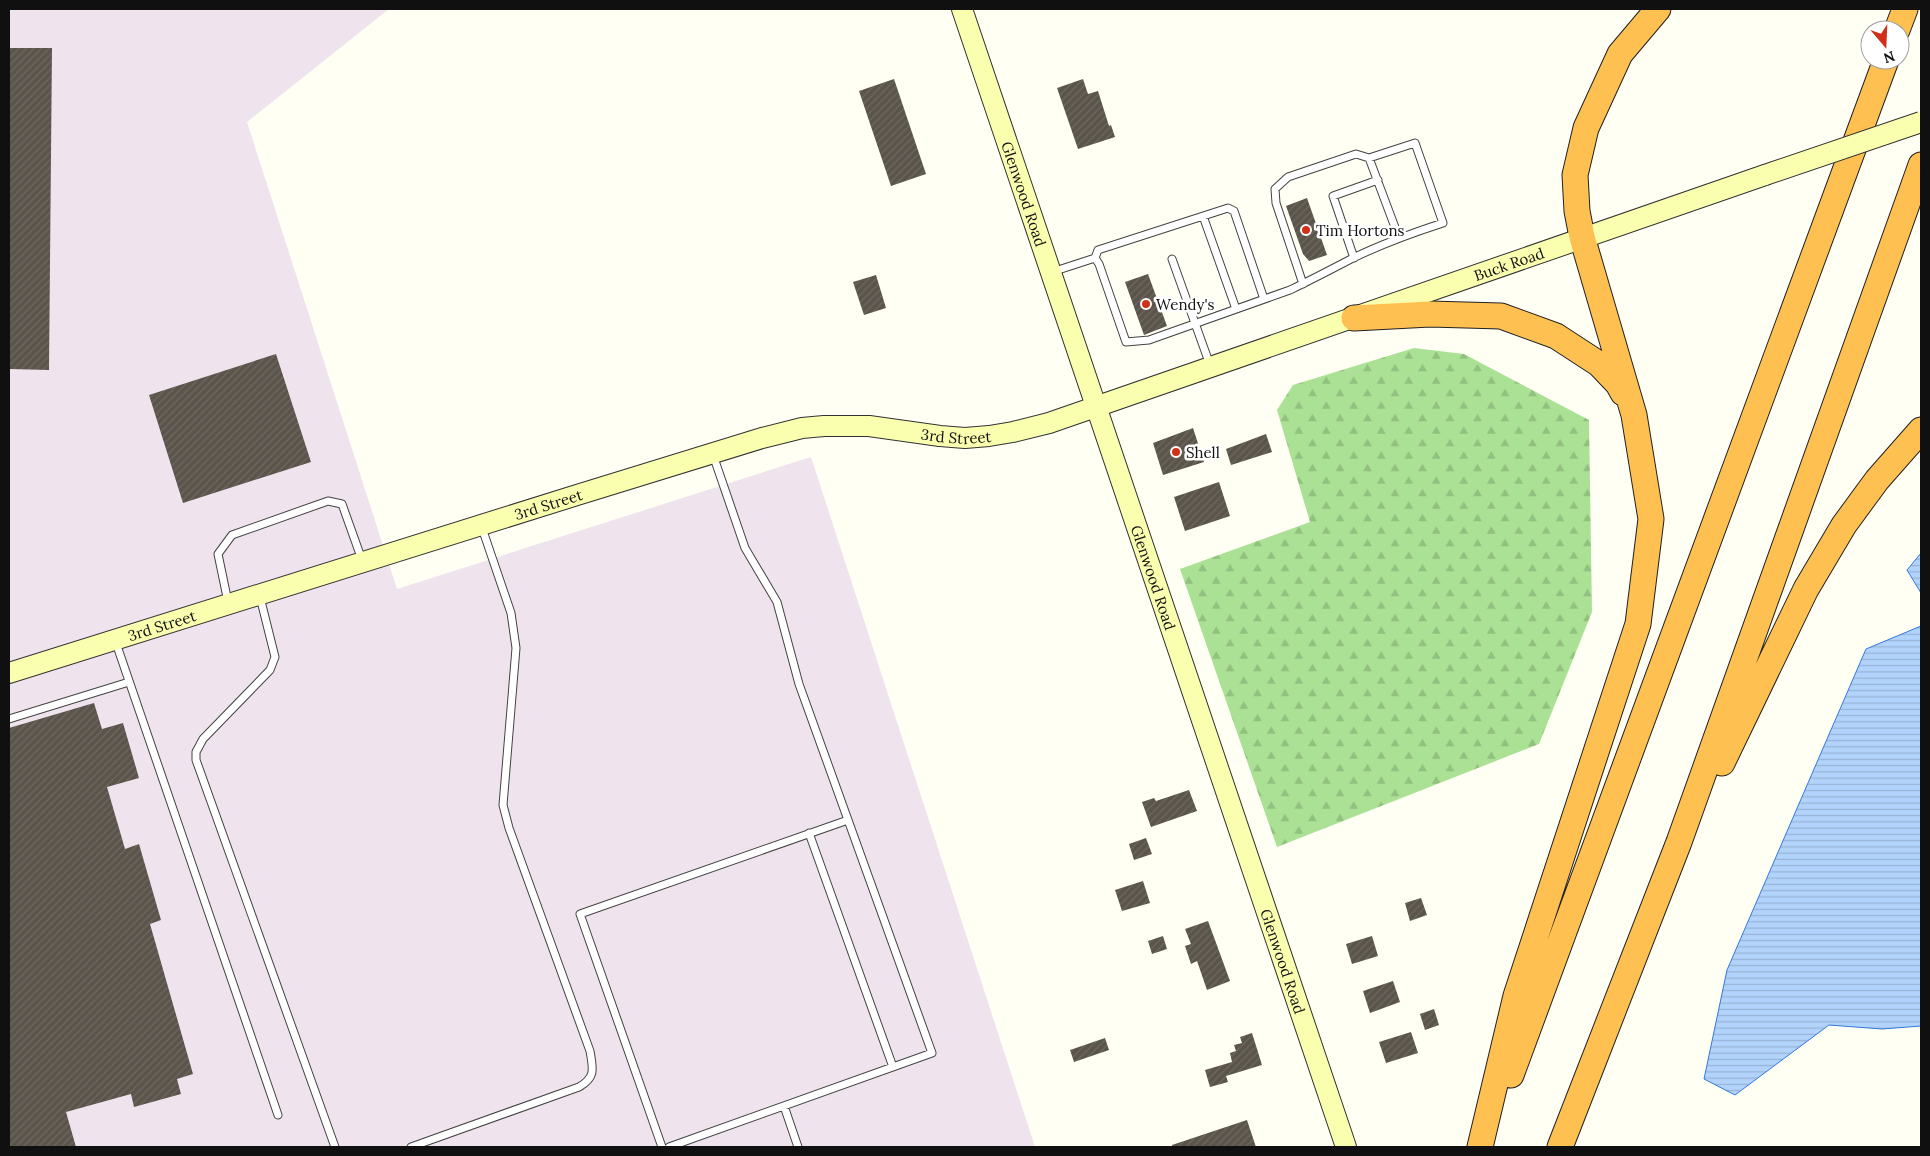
<svg xmlns="http://www.w3.org/2000/svg" width="1930" height="1156" viewBox="0 0 1930 1156" font-family="Lora,serif">
  <style>
    .industrial { fill: #efe4ee }
    .forest { fill: url(#forest-firs) }
    .water { fill: url(#water-rules); stroke: #3179dc }
    .building { fill: url(#building-hatch) }
    .lines { fill: none; stroke-linecap: round; stroke-linejoin: round }
    .lane-casing { stroke: #434343; stroke-width: 9 }
    .secondary-casing { stroke: #323232; stroke-width: 22 }
    .highway-casing { stroke: #212121; stroke-width: 27 }
    .lane { stroke: #fff; stroke-width: 7 }
    .secondary { stroke: #f9ffaf; stroke-width: 20 }
    .highway { stroke: #ffc052; stroke-width: 25 }
    .secondary-bridge-casing { stroke: #323232; stroke-width: 22; stroke-linecap: butt }
    .secondary-bridge { stroke: #f9ffaf; stroke-width: 20 }
    .poi-dot { fill: #d13018; stroke: #fff; stroke-width: 2 }
    .labels { text-anchor: middle; dominant-baseline: central; stroke-width: 5; stroke-linejoin: round; paint-order: stroke }
    .street-label { font-size: 15px; fill: #101010; stroke: #fff }
    .poi-label { font-size: 15px; fill: #101010; stroke: #fff; text-anchor: start }
  </style>
  <defs>
    <pattern id="forest-firs" width="22" height="20" patternUnits="userSpaceOnUse" patternTransform="scale(1.25)"><rect width="22" height="20" fill="#aae195"/><path d="M5 1l3.5 6h-7zM16 11l3.5 6h-7z" fill="#91c07f"/></pattern>
    <pattern id="water-rules" width="6" height="5" patternUnits="userSpaceOnUse" patternTransform="scale(1.25)"><rect width="6" height="5" fill="#b2d3fc"/><path d="M0 2.5h6" fill="none" stroke="#98b4d7"/></pattern>
    <pattern id="building-hatch" width="6" height="6" patternUnits="userSpaceOnUse" patternTransform="scale(1.25)"><rect width="6" height="6" fill="#5a544b"/><path d="M-1 1l2-2M0 6l6-6M5 7l2-2" fill="none" stroke="#6d6861"/></pattern>
  </defs>
  <rect width="100%" height="100%" fill="#fffff4"/>
  <path class="industrial" d="M9 9H389L247 122 397 589 811 457 1035 1147H9Z"/>
  <path class="forest" d="M1414 348 1464 354 1589 420 1592 612 1539 744 1277 847 1180 569 1310 522 1277 410 1293 385Z"/>
  <path class="water" d="M1921 553V593L1907 570Z
    M1921 626V1026L1882 1029 1829 1025 1735 1095 1704 1079 1727 970 1866 649Z"/>
  <path class="building" d="M9 48H52L49 370 9 369Z
    M894 79 926 174 891 186 859 91Z
    M1083 79 1088 94 1098 91 1109 126 1111 125 1115 137 1078 149 1057 88Z
    M1307 198 1327 255 1309 261 1303 254 1286 206Z
    M1148 274 1167 326 1144 335 1125 282Z
    M876 275 886 308 864 315 853 282Z
    M276 354 311 462 183 503 149 395Z
    M1193 428 1204 462 1163 475 1153 443Z
    M1266 434 1272 452 1231 465 1226 449Z
    M1219 482 1230 516 1185 531 1174 497Z
    M94 703 102 729 123 723 139 778 107 787 125 849 139 844 161 920 150 924 193 1074 177 1079 181 1094 134 1107 131 1094 66 1112 76 1147H9V728Z
    M1189 790 1197 811 1151 827 1142 802 1154 798 1156 801Z
    M1146 838 1152 854 1134 860 1129 844Z
    M1143 881 1150 903 1122 911 1115 890Z
    M1421 898 1427 915 1410 921 1405 903Z
    M1208 921 1230 981 1207 990 1197 961 1191 964 1185 946 1191 944 1185 929Z
    M1163 936 1167 949 1152 954 1148 941Z
    M1372 936 1378 956 1352 964 1346 944Z
    M1393 981 1400 1002 1370 1013 1363 991Z
    M1434 1009 1439 1025 1425 1030 1420 1014Z
    M1411 1032 1418 1053 1386 1063 1379 1042Z
    M1252 1033 1262 1065 1226 1076 1228 1082 1210 1087 1205 1070 1232 1062 1230 1053 1236 1051 1234 1045 1242 1043 1240 1037Z
    M1105 1038 1109 1050 1074 1062 1070 1050Z
    M1247 1120 1256 1147H1172V1145Z"/>
  <g class="lines">
    <defs>
      <path id="lane" d="M1369 158 1399 238
        M1203 216 1236 309
        M1095 258 1099 264 1126 342 1149 340 1290 290C1311 280 1332 269 1353 258 1382 244 1412 233 1443 223L1415 143 1369 158 1356 154 1288 177 1275 189 1276 203 1303 284
        M1354 258 1333 196 1378 180
        M1172 259 1210 365
        M1052 272 1095 258 1098 250 1228 208 1234 211 1264 299
        M260 597 275 657 270 670 203 739 196 752V760L335 1147
        M228 602 218 554 232 535 328 501 342 504 362 560
        M115 640 278 1115
        M9 719 129 682
        M809 833 893 1067
        M784 1106 798 1147
        M411 1147 579 1087C596 1077 593 1069 590 1051L509 828 503 805 516 648 511 613 482 528
        M662 1147 580 914 848 820
        M669 1147 932 1053 799 684 777 602 745 548 713 455"/>
      <g id="secondary">
        <path id="s1" d="M962 9 1346 1147"/>
        <path id="s2" d="M9 673 577 495 762 438 802 428 824 426H869L940 436 965 438 989 436 1013 432 1049 423 1765 175"/>
      </g>
      <path id="highway" d="M1897 30 1905 9
        M1354 318 1430 314 1501 316 1556 336 1599 364 1618 384 1623 393
        M1722 763 1806 589 1844 525 1877 480 1921 430
        M1511 1075 1886 60
        M1480 1147 1516 996 1638 624 1651 519 1634 415 1582 237 1577 211 1575 175 1586 128 1620 54 1658 9
        M1560 1147 1679 842 1921 165"/>
    </defs>
    <use href="#lane" class="lane-casing"/>
    <use href="#secondary" class="secondary-casing"/>
    <use href="#highway" class="highway-casing"/>
    <use href="#lane" class="lane"/>
    <use href="#secondary" class="secondary"/>
    <use href="#highway" class="highway"/>
    <defs>
      <path id="secondary-bridge" d="M1765 175 1921 122"/>
    </defs>
    <use href="#secondary-bridge" class="secondary-bridge-casing"/>
    <use href="#secondary-bridge" class="secondary-bridge"/>
  </g>
  <g class="poi-dot">
    <circle cx="1306" cy="230" r="5"/>
    <circle cx="1146" cy="304" r="5"/>
    <circle cx="1176" cy="452" r="5"/>
  </g>
  <g class="labels">
    <g class="street-label">
      <text stroke="none"><textPath href="#s1" startOffset="195">Glenwood Road</textPath></text>
      <text stroke="none"><textPath href="#s2" startOffset="1566">Buck Road</textPath></text>
      <text stroke="none"><textPath href="#s2" startOffset="985">3rd Street</textPath></text>
      <text stroke="none"><textPath href="#s2" startOffset="565">3rd Street</textPath></text>
      <text stroke="none"><textPath href="#s1" startOffset="600">Glenwood Road</textPath></text>
      <text stroke="none"><textPath href="#s2" startOffset="160">3rd Street</textPath></text>
      <text stroke="none"><textPath href="#s1" startOffset="1005">Glenwood Road</textPath></text>
    </g>
    <g class="poi-label">
      <text x="1316" y="230">Tim Hortons</text>
      <text x="1156" y="304">Wendy's</text>
      <text x="1186" y="452">Shell</text>
    </g>
  </g>
  <rect width="1930" height="1156" fill="none" stroke="#101010" stroke-width="20"/>
  <g transform="translate(1885 45) rotate(161)"><circle r="24" fill="#ffffff" stroke="#9f9f9f"/>
  <path d="M0-4L9 19L0 12L-9 19Z" fill="#d13018"/>
  <text y="-8" font-size="14" font-weight="bold" text-anchor="middle" fill="#101010">N</text>
  </g>
</svg>
